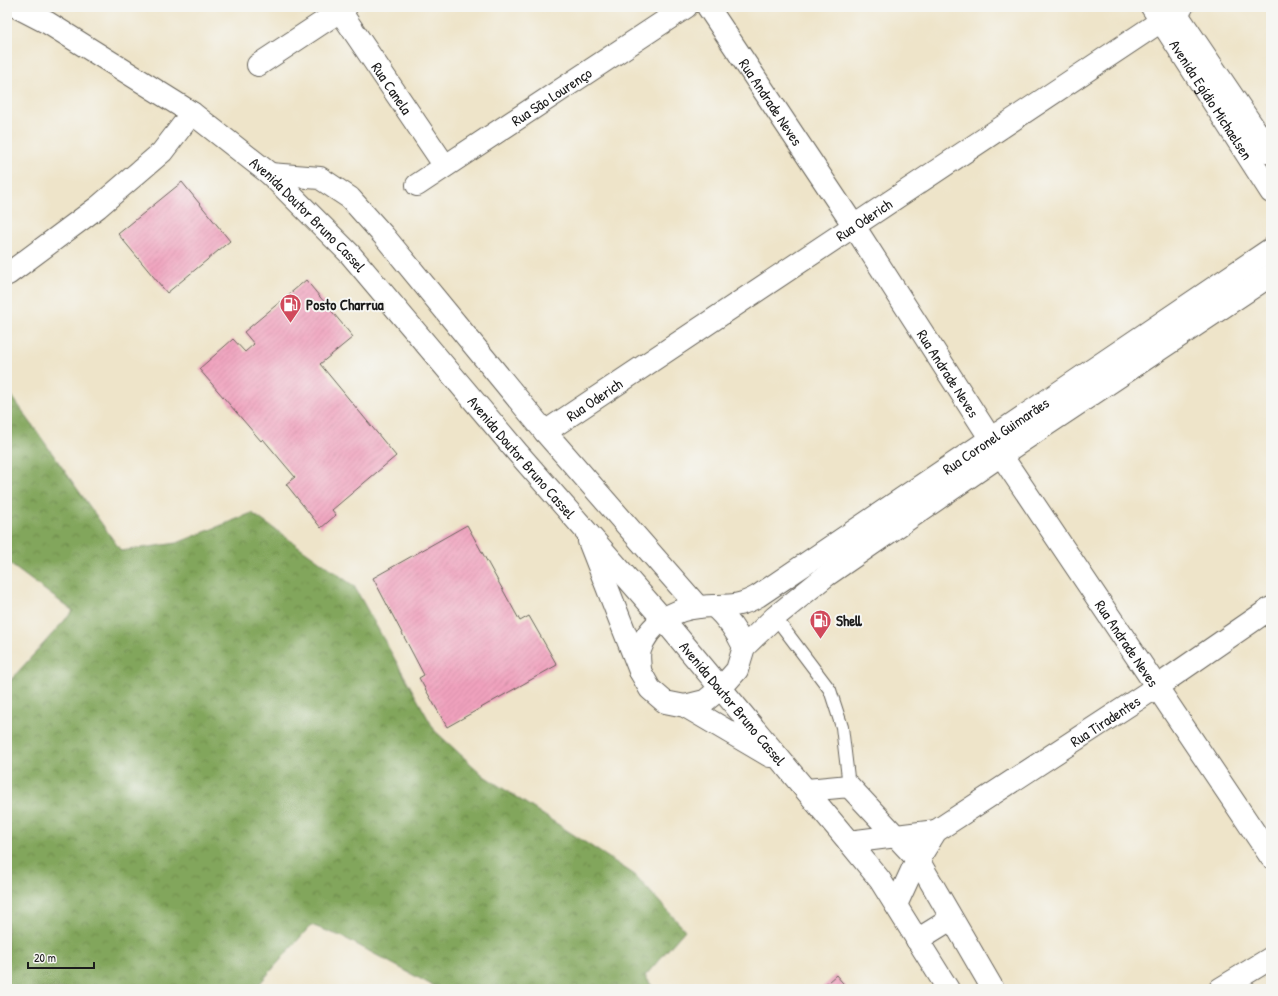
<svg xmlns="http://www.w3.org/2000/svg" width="1278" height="996" viewBox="0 0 1278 996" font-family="'Patrick Hand',sans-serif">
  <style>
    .forest { fill: url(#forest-crowns); stroke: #4f613c }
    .building { fill: url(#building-hatch) }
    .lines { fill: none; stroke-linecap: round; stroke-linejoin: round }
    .service-casing { stroke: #666259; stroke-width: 14 }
    .minor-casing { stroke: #666259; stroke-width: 24 }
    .primary-casing { stroke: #666259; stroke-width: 24 }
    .service { stroke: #fff; stroke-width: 12 }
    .minor { stroke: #fff; stroke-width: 22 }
    .primary { stroke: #fff; stroke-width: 22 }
    .labels { text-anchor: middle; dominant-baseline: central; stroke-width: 4; stroke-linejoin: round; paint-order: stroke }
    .street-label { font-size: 15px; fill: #1c1c1c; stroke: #f6f6f2 }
    .poi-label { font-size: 15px; font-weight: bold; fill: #1c1c1c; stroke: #f6f6f2; text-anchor: start }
  </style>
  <defs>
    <pattern id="forest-crowns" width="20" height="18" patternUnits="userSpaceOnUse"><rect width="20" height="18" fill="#82a65c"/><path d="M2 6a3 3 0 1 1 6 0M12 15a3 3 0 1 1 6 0" fill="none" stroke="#6a864b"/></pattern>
    <pattern id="building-hatch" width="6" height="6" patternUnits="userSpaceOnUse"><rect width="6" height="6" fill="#f0a1bd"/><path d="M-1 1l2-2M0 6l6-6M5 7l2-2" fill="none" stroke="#cd8aa2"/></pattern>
  </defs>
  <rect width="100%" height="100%" fill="#f6f6f2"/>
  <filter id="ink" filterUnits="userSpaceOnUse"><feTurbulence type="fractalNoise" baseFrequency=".025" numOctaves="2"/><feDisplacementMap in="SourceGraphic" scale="8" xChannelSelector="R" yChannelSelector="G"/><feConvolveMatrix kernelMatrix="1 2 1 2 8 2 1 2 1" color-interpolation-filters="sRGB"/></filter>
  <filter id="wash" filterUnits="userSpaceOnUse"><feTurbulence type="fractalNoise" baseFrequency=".012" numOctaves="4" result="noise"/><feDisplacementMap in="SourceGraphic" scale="16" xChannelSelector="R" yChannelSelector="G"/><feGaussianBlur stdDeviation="0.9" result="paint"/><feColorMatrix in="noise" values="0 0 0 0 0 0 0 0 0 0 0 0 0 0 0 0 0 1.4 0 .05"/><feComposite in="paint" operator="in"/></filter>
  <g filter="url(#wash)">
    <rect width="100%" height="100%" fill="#eee4c9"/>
    <path class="forest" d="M7 389 121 551 177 543 252 513 354 586 435 731 484 776 635 875 685 930 645 976 654 989H439L343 937 311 925 255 989H7V684L73 611 7 562Z"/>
    <g id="blocks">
      <path class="building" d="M182 182 230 241 167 293 118 234Z
        M306 280 353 337 320 364 396 456 332 510 336 515 321 528 286 484 295 477 263 439 261 441 199 369 233 339 245 352 254 344 244 332Z
        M467 525 520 621 529 616 557 665 447 727 419 678 424 675 373 578Z
        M836 975 848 989H820Z"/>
    </g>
  </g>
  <g filter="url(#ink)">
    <use href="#blocks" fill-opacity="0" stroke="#666259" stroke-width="1"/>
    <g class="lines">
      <defs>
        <path id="service" d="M775 617 830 690 842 727 849 786"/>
        <g id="minor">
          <path id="s1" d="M708 7 854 226 1001 455 1271 857"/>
          <path id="s2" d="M1152 7 1271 192"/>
          <path d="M1172 7 1271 153"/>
          <path id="s3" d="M340 11 445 166"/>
          <path d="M258 65 346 7"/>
          <path d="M270 174 320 178 350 198 384 236 545 432 698 607"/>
          <path id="s4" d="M417 185 686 7"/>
          <path d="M8 274 98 207 162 152 192 113"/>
          <path id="s5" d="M545 432 1182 7"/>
          <path d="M807 790 849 786 918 860 993 989"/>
          <path d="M917 940 951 919"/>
          <path d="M1220 989 1271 958"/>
        </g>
        <g id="primary">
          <path id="s6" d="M17 7 48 23 192 113 270 174 350 254 517 452 663 619 849 842 880 880 948 989"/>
          <path d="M589 541 640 671 650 689 665 702 685 706 770 756"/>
          <path d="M714 606C727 618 736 630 744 647"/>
          <path id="s7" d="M640 671C640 665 638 656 640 650 648 624 674 609 699 607 724 604 734 610 758 596L1271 249"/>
          <path d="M685 706 705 701 721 688 737 670 744 647 775 617 827 575 1001 455 1271 275"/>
          <path d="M849 842 936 831"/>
          <path id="s8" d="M896 905 913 868 936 831 1158 686 1271 608"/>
        </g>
      </defs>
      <use href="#service" class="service-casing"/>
      <use href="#minor" class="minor-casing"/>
      <use href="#primary" class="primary-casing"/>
      <use href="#service" class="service"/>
      <use href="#minor" class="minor"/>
      <use href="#primary" class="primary"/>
    </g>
  </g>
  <defs>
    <symbol id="fuel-pin" viewBox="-11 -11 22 30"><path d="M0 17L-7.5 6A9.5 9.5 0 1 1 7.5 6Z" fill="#d1495b" stroke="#f6f6f2"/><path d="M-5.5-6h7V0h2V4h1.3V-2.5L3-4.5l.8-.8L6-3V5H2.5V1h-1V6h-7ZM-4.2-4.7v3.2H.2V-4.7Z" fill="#fff"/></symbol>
  </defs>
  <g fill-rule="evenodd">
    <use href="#fuel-pin" x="278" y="292" width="25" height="34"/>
    <use href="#fuel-pin" x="808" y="608" width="25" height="34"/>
  </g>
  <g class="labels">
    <g class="street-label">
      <text stroke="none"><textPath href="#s3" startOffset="93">Rua Canela</textPath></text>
      <text stroke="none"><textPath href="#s4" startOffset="161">Rua São Lourenço</textPath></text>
      <text stroke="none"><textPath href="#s2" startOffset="110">Avenida Egídio Michaelsen</textPath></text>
      <text stroke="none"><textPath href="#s1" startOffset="114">Rua Andrade Neves</textPath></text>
      <text stroke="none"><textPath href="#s6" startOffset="359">Avenida Doutor Bruno Cassel</textPath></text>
      <text stroke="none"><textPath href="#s5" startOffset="383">Rua Oderich</textPath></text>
      <text stroke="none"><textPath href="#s1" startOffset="438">Rua Andrade Neves</textPath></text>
      <text stroke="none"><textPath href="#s5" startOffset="59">Rua Oderich</textPath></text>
      <text stroke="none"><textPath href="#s7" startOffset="446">Rua Coronel Guimarães</textPath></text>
      <text stroke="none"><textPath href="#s6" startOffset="683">Avenida Doutor Bruno Cassel</textPath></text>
      <text stroke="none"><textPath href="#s1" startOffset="762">Rua Andrade Neves</textPath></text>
      <text stroke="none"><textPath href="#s6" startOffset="1007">Avenida Doutor Bruno Cassel</textPath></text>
      <text stroke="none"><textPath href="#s8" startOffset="286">Rua Tiradentes</textPath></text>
    </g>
    <g class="poi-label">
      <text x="306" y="304">Posto Charrua</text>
      <text x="836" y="620">Shell</text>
    </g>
  </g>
  <rect width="1278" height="996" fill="none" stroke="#f6f6f2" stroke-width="24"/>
  <path d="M28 962v6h66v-6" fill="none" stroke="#1c1c1c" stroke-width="2"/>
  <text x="34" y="962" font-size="12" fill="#1c1c1c" stroke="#f6f6f2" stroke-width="3" paint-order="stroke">20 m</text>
</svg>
